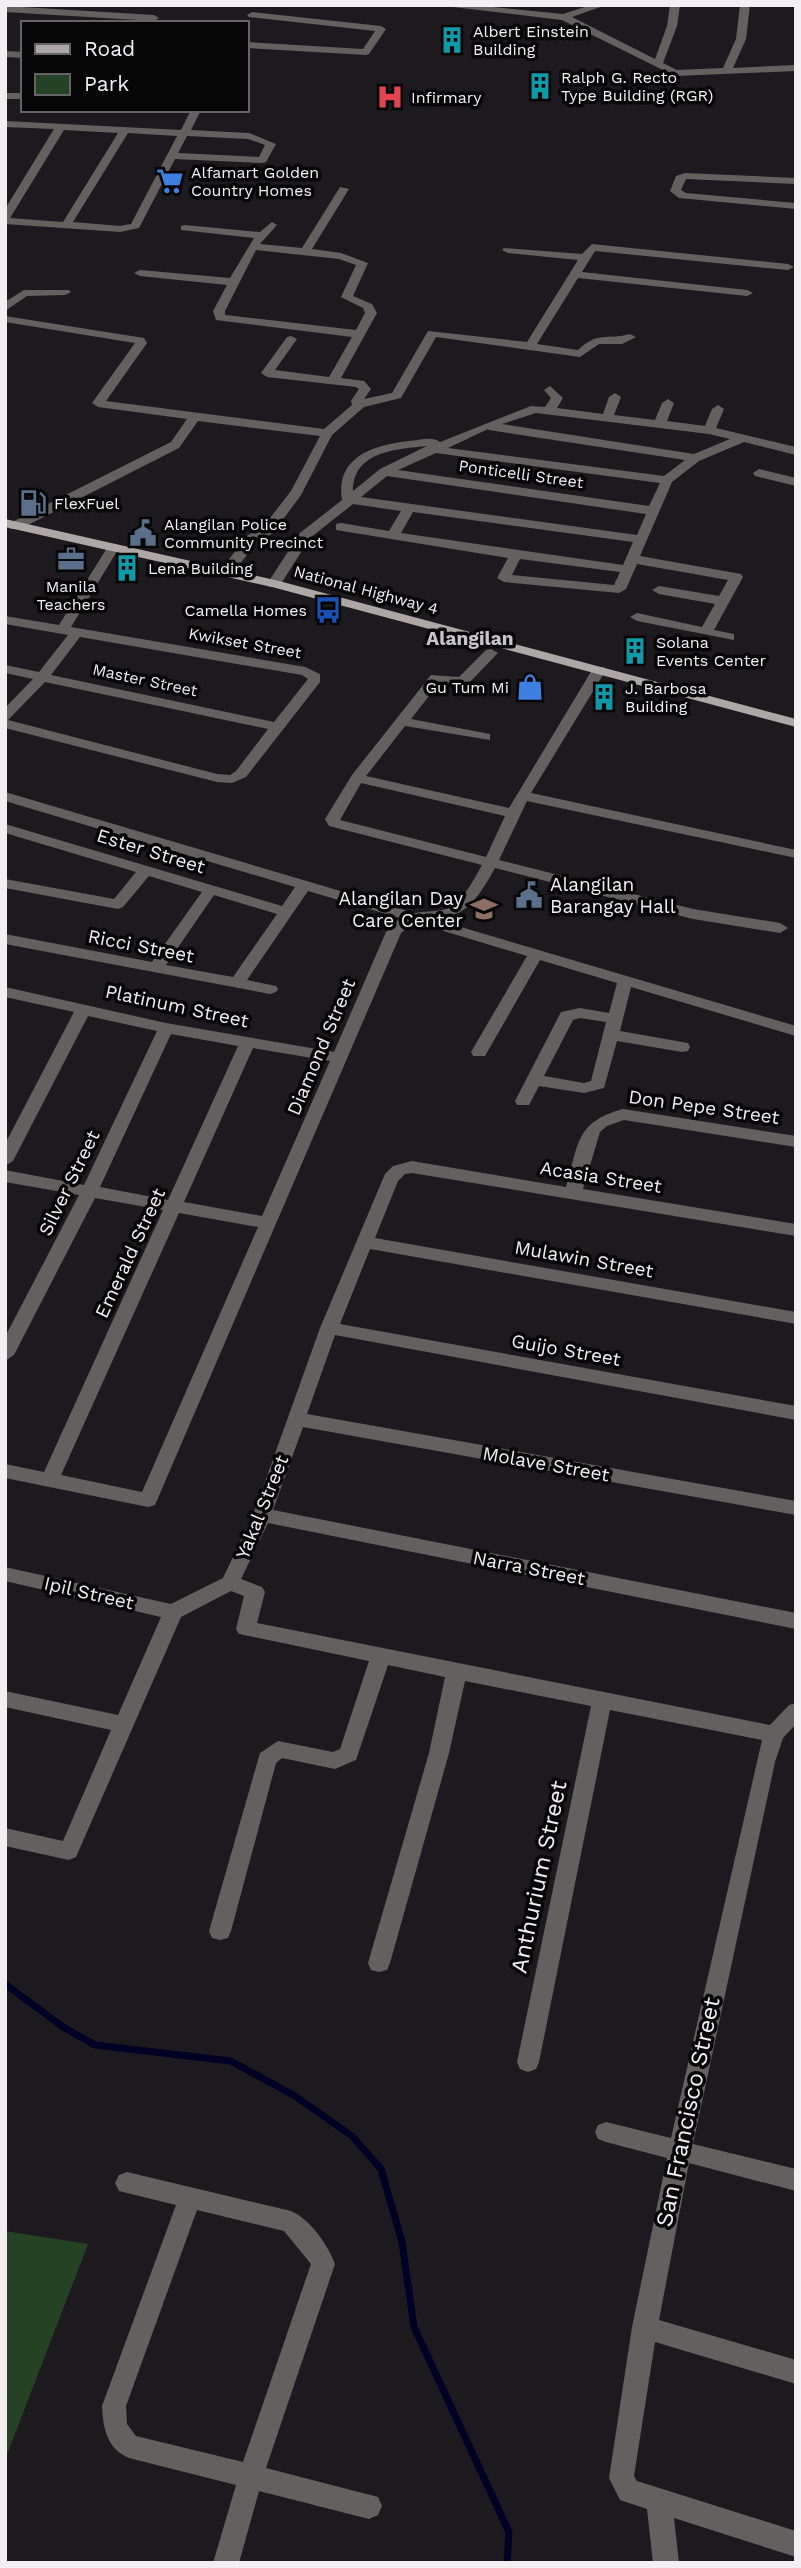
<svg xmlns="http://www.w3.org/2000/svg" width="801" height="2568" viewBox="0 0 801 2568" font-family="'Work Sans',sans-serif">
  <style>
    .green { fill: #264224 }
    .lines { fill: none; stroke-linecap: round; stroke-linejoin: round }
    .stream { stroke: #000027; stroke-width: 7 }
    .street { fill: #63615f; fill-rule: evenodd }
    .primary { fill: #ada8a5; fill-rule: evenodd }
    .labels { text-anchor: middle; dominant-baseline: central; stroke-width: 7; stroke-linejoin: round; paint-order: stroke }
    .far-poi-label { font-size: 16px; fill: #f1eff2; stroke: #060607; text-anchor: start }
    .far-street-label { font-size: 16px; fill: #f1eff2; stroke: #060607 }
    .far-quarter-label { font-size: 19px; font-weight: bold; fill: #c6c3c9; stroke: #060607 }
    .street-label { font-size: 19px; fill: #f1eff2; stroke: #060607 }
    .poi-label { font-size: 19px; fill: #f1eff2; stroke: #060607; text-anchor: start }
    .near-street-label { font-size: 23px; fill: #f1eff2; stroke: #060607 }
  </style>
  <rect width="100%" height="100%" fill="#1c1a1e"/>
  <path class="green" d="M5 2231 88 2244 5 2460Z"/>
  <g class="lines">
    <path class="stream" d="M5 1984 63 2027 95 2045 231 2061 295 2096 352 2136 381 2169 402 2242 414 2327 509 2532 507 2563"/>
    <path class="street" d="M436 5H473L563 14 591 5H606L572 17 655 59 667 26 670 5H680L677 26 663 63 677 70 723 68 736 39 740 5H750L746 39 733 68 796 65V71L675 76 562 20Z
      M5 6 154 15 159 18 154 21 5 12Z
      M252 12 381 26 386 29 369 54 366 55 247 48V42L363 49 375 31 249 17 247 15Z
      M5 51 23 52V58L5 57Z
      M5 93H23V99H5Z
      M191 110H201L191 130 249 133 276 144 266 162 262 163 175 159 139 228 120 232 5 224V209L54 129 5 127V121L181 130ZM64 130 118 133 63 222 10 218ZM128 133 177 136 131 224 120 226 73 222ZM187 136 248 139 265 145 259 157 178 153Z
      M685 173 796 178V184L686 179 681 190 686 193 796 203V209L679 198 670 191 676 176Z
      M340 187 349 189 312 249 341 253 368 263 353 296 372 304 377 313 341 378 364 381 371 389 364 399 392 393 428 331 527 342 578 260 508 253 502 250 504 248 582 254 592 244 788 264 794 267 788 270 595 251 582 272 747 290 753 293 747 296 578 278 537 344 578 350C600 330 605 341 630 334L636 337 622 344H599L580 357 436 337 401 398 364 407 332 435 301 495 273 533 258 541 231 575H221L219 572 248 535 263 527 291 491 320 436 198 421 179 448 20 529H10V523L171 442 187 419 98 407 92 403 135 343 5 322V316L144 338 147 343 106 401 324 429 352 405 351 401 359 389 356 387 267 377 261 373 287 337 291 336 297 339 275 370 329 377 352 337 216 320 213 311 227 285 140 276 134 273 140 270 230 278 254 238 181 230V226L185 225 260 232 272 222 277 225 260 244 302 248ZM256 250 339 259 356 265 341 297 363 308 365 313 356 330 225 315V311Z
      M69 290 71 292 65 295 27 296 5 311V302L24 290Z
      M550 386 563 398 557 408 603 414 609 397 615 393 621 397 614 415 655 420 662 403 668 399 674 403 667 421 705 426 712 409 718 405 724 409 716 428 796 447V455L744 442 699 461 672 482 640 556 741 574 743 577 714 630 734 634V640L637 621 630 617 637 613 702 627 715 604 659 594 652 590 659 586 719 596 728 580 637 564 626 589 619 593 504 582 497 578 508 558 336 530V524L341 523 389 531 401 511 353 504 310 538 279 587H269L267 584 300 533 342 500C335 457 373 445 409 441 419 440 433 436 440 442L531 406 545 407 551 398 544 390ZM536 413 709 434 730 439 694 454 502 424ZM488 429 489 430 685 460 664 476 448 448ZM427 446 380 469 353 491C353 451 397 449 427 446ZM436 453 660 483 649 506 398 470ZM387 476 646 514 637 535 361 497ZM413 512 633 542 623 565 401 533ZM520 559 620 572 614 585 512 575Z
      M759 469 796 478V486L755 476 753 473Z
      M113 544 119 548 71 627 305 667 320 674V682L246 777 232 783 217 782 5 728V708L33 679 5 673V665L39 672 68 635 5 624V616L59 625 107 548ZM80 637 302 675 308 679 274 722 51 675ZM45 682 268 729 236 771 230 775 217 774 8 720Z
      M491 649 498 653 467 685 439 683 411 719 490 734V740L405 726 366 776 509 808 592 670 594 667H604L606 670 531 793 796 850V858L527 801 499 860 693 909 780 923 788 928 780 933 693 919 495 868C481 893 468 916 437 920L796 1026V1036L631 987 620 1031 688 1043 690 1047 688 1051 682 1052 617 1041 604 1088 584 1093 539 1086 529 1105H517L515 1101 561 1012 580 1008 609 1013 617 983 540 960 485 1056H473L471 1052 527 956 414 922 401 933 155 1505 148 1507 5 1478V1464L44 1472 163 1210 95 1198 14 1355 5 1361V1337L79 1195 5 1182V1170L84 1185 157 1031 88 1016 13 1161 5 1166V1144L74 1012 5 997V987L166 1023 334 1052 386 932 400 918 308 891 247 980 276 986 278 989 276 992 270 994 5 944V934L152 962 202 892 149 876 123 907 118 909 5 888V879L114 899 136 872 5 833V824L282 906 295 887 5 801V792L415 913C424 911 433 912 442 910 461 906 473 881 482 865L329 826 325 819 352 775 431 675 459 677 486 650ZM361 783 505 816 486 857 340 820ZM214 895 277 914 233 977 166 965ZM580 1018 606 1022 591 1081 584 1083 544 1076 573 1020ZM171 1034 238 1046 168 1200 100 1187ZM253 1048 330 1061 262 1216 184 1202ZM179 1213 258 1227 142 1492 61 1475Z
      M623 1109 796 1136V1147L624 1120 607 1126 600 1132 583 1189 796 1224V1236L412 1173 405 1174 398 1181 375 1238 796 1312V1324L370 1249 340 1324 796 1406V1420L335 1335 307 1414 796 1501V1515L303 1427 273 1510 796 1613V1629L268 1523 241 1579 262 1587 265 1592 257 1623 770 1725 789 1705 796 1703V1724L783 1738 775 1762 693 2144 796 2169V2191L689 2163 659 2320 796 2360V2384L655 2342 634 2476 637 2481 796 2531V2557L674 2518 679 2563H653L647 2509 620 2500 609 2478 632 2327 667 2158 606 2142 598 2139 595 2132 598 2125 606 2122 671 2138 762 1740 610 1710 539 2062 536 2069 528 2072 520 2069 517 2062 591 1706 465 1681 449 1753 390 1963 387 1970 379 1972 371 1970 368 1963 429 1753 445 1677 388 1665 356 1760 335 1769 282 1758 276 1763 231 1931 228 1938 220 1940 212 1938 209 1931 260 1753 278 1741 333 1752 340 1749 369 1661 239 1634 236 1629 244 1596 231 1591 181 1617 76 1857 69 1860 5 1846V1828L63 1841 111 1730 5 1707V1691L118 1715 161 1617 5 1581V1567L171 1604 223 1578 253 1515 320 1328 385 1174 393 1166 412 1161 566 1187C579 1144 575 1122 623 1109Z
      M127 2172 291 2211C310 2219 328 2245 335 2264L266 2468 378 2497 382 2506 378 2515 369 2519 259 2491 239 2563H213L236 2485 129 2458C107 2449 103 2428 102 2406L176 2205 119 2191 115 2183 119 2175ZM197 2210 284 2231 311 2264 243 2462 136 2436 127 2424 126 2406Z"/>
    <path class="primary" d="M5 519 279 581 796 719V727L272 587 5 527Z"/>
  </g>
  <defs>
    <symbol id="building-bare" viewBox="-9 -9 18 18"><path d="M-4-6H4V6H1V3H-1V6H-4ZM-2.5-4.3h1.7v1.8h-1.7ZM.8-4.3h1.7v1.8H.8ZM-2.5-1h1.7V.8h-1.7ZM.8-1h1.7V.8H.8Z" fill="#0f9aa8" stroke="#060607" stroke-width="2.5" paint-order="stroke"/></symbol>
    <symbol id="hospital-bare" viewBox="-9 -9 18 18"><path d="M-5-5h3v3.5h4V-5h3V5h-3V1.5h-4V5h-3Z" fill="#e0444e" stroke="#060607" stroke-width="2.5" paint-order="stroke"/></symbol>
    <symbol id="supermarket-bare" viewBox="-9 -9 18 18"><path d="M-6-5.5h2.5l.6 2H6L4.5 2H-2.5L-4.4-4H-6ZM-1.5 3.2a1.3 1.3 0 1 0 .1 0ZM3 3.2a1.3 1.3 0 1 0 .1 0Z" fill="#3f7fe0" stroke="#060607" stroke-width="2.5" paint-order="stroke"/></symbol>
    <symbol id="fuel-bare" viewBox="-9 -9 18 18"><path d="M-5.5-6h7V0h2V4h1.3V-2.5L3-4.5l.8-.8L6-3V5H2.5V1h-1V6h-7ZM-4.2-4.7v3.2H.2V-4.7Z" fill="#5c6f8a" stroke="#060607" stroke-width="2.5" paint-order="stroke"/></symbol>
    <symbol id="civic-bare" viewBox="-9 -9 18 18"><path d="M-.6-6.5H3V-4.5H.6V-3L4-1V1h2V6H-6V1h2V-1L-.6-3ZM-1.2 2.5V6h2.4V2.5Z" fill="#5c6f8a" stroke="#060607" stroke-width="2.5" paint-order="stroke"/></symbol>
    <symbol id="office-bare" viewBox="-9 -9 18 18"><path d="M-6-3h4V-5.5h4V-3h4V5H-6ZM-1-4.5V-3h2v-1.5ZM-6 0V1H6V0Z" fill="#5c6f8a" stroke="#060607" stroke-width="2.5" paint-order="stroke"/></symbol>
    <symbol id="bus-bare" viewBox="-9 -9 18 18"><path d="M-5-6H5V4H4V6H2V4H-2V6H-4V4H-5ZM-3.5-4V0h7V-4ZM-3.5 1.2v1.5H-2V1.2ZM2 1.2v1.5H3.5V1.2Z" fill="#1a4fb4" stroke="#060607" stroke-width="2.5" paint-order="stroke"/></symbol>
    <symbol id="shop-bare" viewBox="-9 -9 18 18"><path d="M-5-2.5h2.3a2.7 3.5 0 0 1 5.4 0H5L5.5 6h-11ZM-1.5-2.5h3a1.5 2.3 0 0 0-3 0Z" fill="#3f7fe0" stroke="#060607" stroke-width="2.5" paint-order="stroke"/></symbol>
    <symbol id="school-bare" viewBox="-9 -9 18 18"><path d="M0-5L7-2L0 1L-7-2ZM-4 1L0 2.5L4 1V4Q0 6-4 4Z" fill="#8d6e63" stroke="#060607" stroke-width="2.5" paint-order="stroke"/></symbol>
  </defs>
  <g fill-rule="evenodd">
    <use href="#building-bare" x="433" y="21" width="38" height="38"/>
    <use href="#building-bare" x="521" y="67" width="38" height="38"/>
    <use href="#hospital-bare" x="371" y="78" width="38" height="38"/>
    <use href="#supermarket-bare" x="151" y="162" width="38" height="38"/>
    <use href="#fuel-bare" x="14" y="484" width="38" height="38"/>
    <use href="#civic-bare" x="124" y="514" width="38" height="38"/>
    <use href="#office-bare" x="52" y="540" width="38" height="38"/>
    <use href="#building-bare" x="108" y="549" width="38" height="38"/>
    <use href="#bus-bare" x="309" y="591" width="38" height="38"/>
    <use href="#building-bare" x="616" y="632" width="38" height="38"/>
    <use href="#shop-bare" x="511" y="668" width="38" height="38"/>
    <use href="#building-bare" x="585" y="678" width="38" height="38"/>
    <use href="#civic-bare" x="510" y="876" width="38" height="38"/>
    <use href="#school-bare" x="465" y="890" width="38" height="38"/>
  </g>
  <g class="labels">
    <g class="far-poi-label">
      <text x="473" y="31">Albert Einstein<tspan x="473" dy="18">Building</tspan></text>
      <text x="561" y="77">Ralph G. Recto<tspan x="561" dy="18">Type Building (RGR)</tspan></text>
      <text x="411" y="97">Infirmary</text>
      <text x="191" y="172">Alfamart Golden<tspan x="191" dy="18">Country Homes</tspan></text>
      <text x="54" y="503">FlexFuel</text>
      <text x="164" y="524">Alangilan Police<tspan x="164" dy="18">Community Precinct</tspan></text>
      <text x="148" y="568">Lena Building</text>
      <text x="71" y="586" text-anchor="middle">Manila<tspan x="71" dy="18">Teachers</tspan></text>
      <text x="307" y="610" text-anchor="end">Camella Homes</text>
      <text x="656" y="642">Solana<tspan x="656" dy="18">Events Center</tspan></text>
      <text x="509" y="687" text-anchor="end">Gu Tum Mi</text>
      <text x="625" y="688">J. Barbosa<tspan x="625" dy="18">Building</tspan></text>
    </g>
    <g class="far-street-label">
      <text transform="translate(521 474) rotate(8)">Ponticelli Street</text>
      <text transform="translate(366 590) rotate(15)">National Highway 4</text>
      <text transform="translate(245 643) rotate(10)">Kwikset Street</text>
      <text transform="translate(145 680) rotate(12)">Master Street</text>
    </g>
    <g class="far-quarter-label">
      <text x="470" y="638">Alangilan</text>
    </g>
    <g class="street-label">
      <text transform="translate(151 851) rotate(17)">Ester Street</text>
      <text transform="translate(141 946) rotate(11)">Ricci Street</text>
      <text transform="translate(177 1006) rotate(12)">Platinum Street</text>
      <text transform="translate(321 1047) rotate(-67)">Diamond Street</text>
      <text transform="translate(704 1107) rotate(8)">Don Pepe Street</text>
      <text transform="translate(601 1177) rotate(9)">Acasia Street</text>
      <text transform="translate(69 1183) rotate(-64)">Silver Street</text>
      <text transform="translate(130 1253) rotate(-65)">Emerald Street</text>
      <text transform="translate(584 1259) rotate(10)">Mulawin Street</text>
      <text transform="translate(566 1350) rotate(10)">Guijo Street</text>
      <text transform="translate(546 1464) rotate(10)">Molave Street</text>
      <text transform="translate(262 1507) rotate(-68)">Yakal Street</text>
      <text transform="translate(529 1568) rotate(11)">Narra Street</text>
      <text transform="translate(89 1593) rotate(13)">Ipil Street</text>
    </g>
    <g class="poi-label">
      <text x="550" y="884">Alangilan<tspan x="550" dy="22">Barangay Hall</tspan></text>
      <text x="463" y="898" text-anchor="end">Alangilan Day<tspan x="463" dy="22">Care Center</tspan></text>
    </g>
    <g class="near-street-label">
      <text transform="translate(539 1877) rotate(-78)">Anthurium Street</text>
      <text transform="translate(688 2112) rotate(-78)">San Francisco Street</text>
    </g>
  </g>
  <rect width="801" height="2568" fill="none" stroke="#f1eff2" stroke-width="14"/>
  <rect x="21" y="21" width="228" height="91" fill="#060607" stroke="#646365" stroke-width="2"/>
  <rect x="35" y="44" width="35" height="10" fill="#ada8a5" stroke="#646365" stroke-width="2"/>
  <text x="84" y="56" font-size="21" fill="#f1eff2">Road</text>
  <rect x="35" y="74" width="35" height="21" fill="#264224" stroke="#646365" stroke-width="2"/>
  <text x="84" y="91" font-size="21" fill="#f1eff2">Park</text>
</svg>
